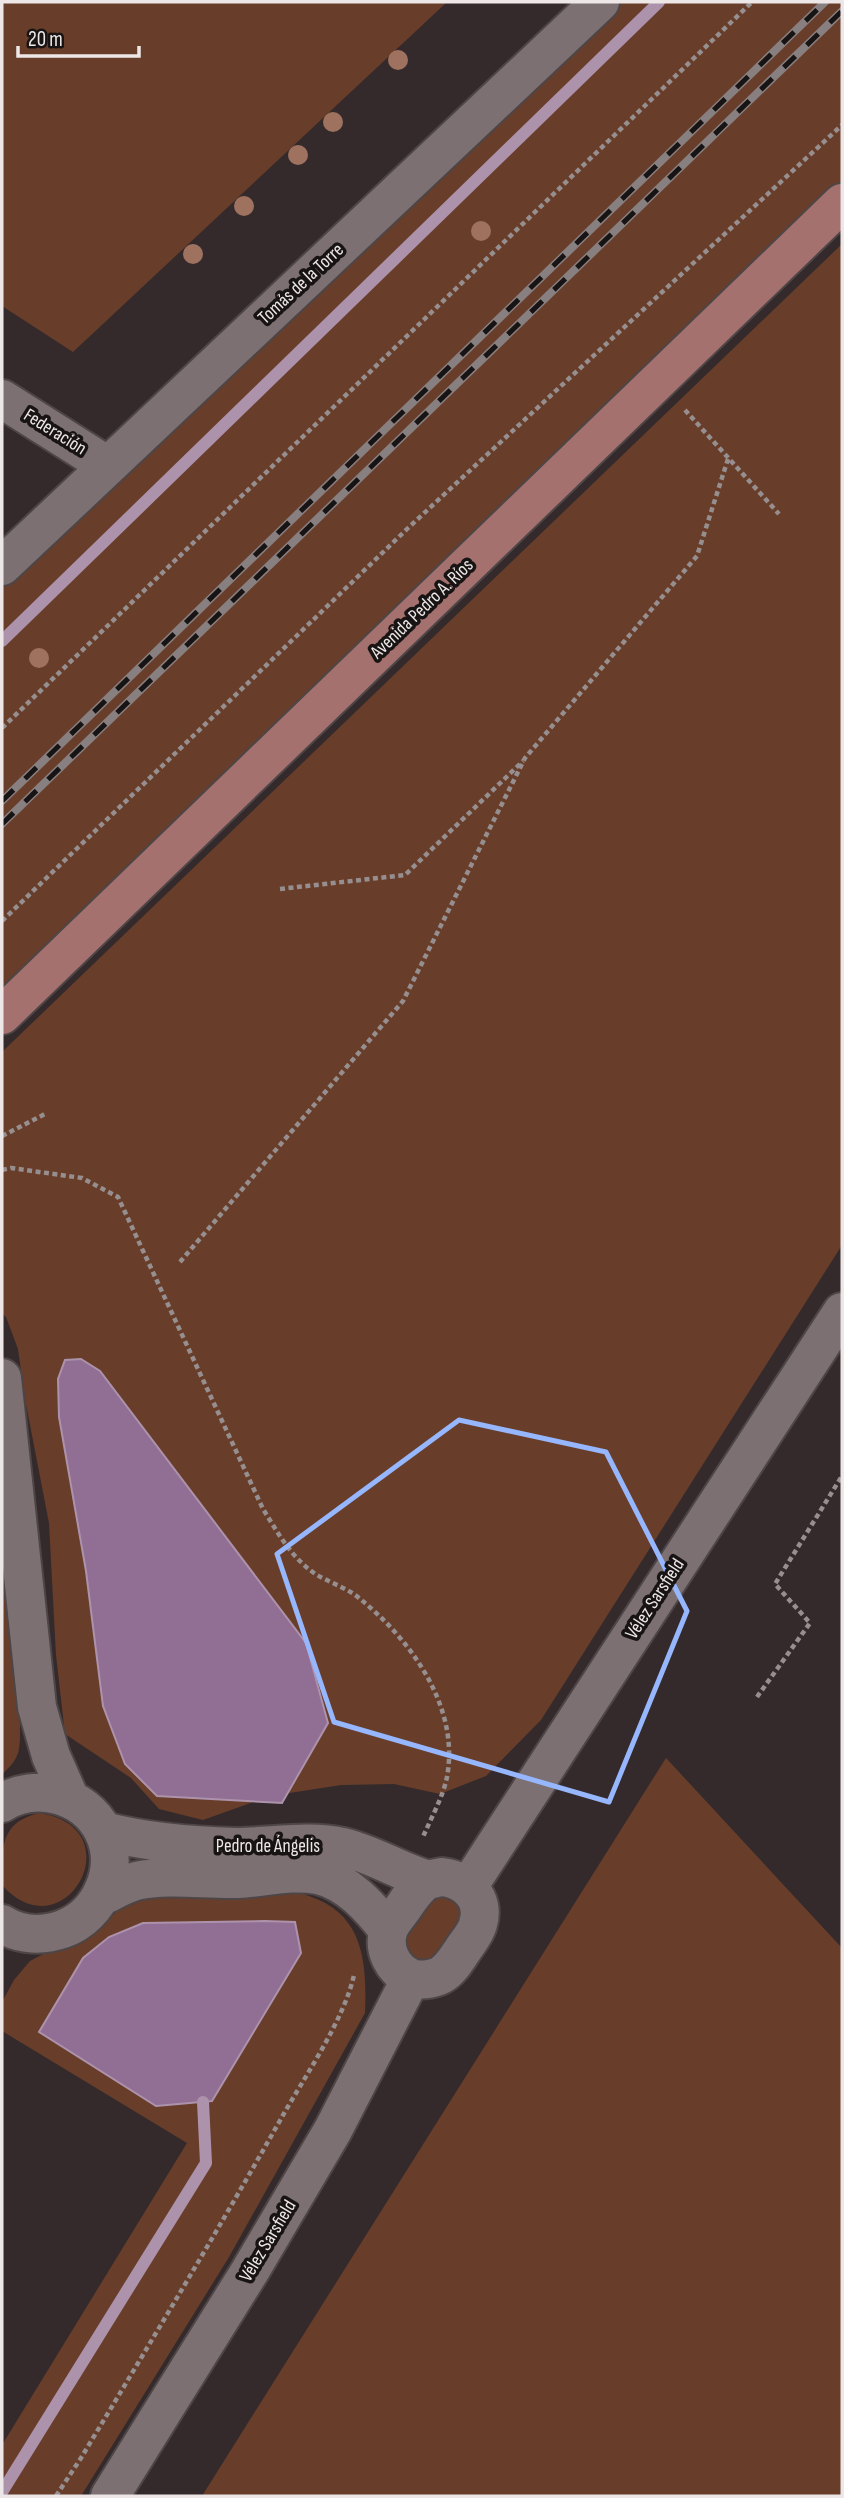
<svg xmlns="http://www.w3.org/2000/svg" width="844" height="2498" viewBox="0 0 844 2498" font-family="'Sofia Sans Condensed',sans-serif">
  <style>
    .green { fill: #683e2a }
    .water { fill: #916e93; stroke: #ad92ac; stroke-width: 2 }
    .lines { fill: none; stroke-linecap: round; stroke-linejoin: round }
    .stream { stroke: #ad92ac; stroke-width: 12 }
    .minor-casing { stroke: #4e4547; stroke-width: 42 }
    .major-casing { stroke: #4e4547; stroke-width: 42 }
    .path { stroke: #968e8f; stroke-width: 4.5; stroke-dasharray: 5 3.5; stroke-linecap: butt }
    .minor { stroke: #7c7072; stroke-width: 38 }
    .major { stroke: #a4716e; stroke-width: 38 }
    .rail-casing { stroke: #887f81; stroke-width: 8 }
    .rail { stroke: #181414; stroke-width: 5; stroke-dasharray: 16; stroke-linecap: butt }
    .tree { fill: #9f7260 }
    .marked { fill: none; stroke: #96b6fd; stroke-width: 5; stroke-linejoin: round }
    .labels { text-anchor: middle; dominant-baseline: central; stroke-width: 7; stroke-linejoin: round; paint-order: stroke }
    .street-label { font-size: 19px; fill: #eee7e8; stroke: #181414 }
  </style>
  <rect width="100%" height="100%" fill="#342a2c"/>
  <path class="green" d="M2 2H447L73 352 2 306Z
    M600 2H842V203L2 1015V566Z
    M842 244V1245L541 1720 486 1776 440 1794 394 1784 341 1785 270 1796 203 1820 159 1809 131 1778 65 1734 56 1655 49 1523 25 1399 18 1349 6 1317 2 1313V1052Z
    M2 1573 20 1725C20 1749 21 1758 2 1774Z
    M666 1758 842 1948V2496H202Z
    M39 1813C136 1828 64 1955 2 1885 2 1846 0 1823 39 1813Z
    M428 1891 467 1904 447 1959 416 1967 398 1930Z
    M249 1892C268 1893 291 1890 309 1896 364 1914 367 1963 365 2013L229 2257 81 2496H2V2445L187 2143 2 2031V2002L14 1980 30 1961 51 1950 81 1940 107 1922 124 1903 145 1894Z"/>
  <path class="water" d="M81 1359 100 1371 306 1643 328 1723 282 1803 157 1796 125 1764 103 1706 86 1571 59 1417 58 1379 65 1360Z
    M265 1921 295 1922 301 1953 212 2101 156 2106 39 2032 83 1958 109 1937 143 1923Z"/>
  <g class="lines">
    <path class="stream" d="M2 641 659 2
      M2 2492 206 2163 203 2102"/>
    <defs>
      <path id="minor" d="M2 399 108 466
        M2 566 600 2
        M2 1378 37 1707 51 1756 70 1799
        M2 1803C36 1782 84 1794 103 1831 121 1868 101 1915 63 1929 43 1936 21 1936 2 1924
        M103 1831C146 1842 190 1846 236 1847 271 1847 308 1839 343 1847 372 1854 399 1871 428 1880
        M442 1877C466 1880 486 1898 478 1924 476 1933 467 1943 462 1951 456 1960 450 1970 441 1975 432 1980 418 1981 409 1977 393 1969 383 1950 388 1932 390 1923 400 1913 405 1905 411 1896 417 1887 426 1881 431 1879 437 1878 442 1877Z
        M468 1887 842 1312
        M102 1896C113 1891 125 1884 136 1881 169 1874 204 1880 238 1879 264 1878 292 1870 318 1875 348 1882 370 1907 388 1930
        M110 2496 250 2271 333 2130 411 1978"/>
      <path id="major" d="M2 1015 842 203"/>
    </defs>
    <use href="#minor" class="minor-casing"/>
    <use href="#major" class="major-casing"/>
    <path class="path" d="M685 410 779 514
      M2 728 752 2
      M280 889 405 875 523 761
      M2 921 407 529 842 125
      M2 1136 45 1114
      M2 1170 11 1168 82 1178 118 1197 263 1509C278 1533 292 1559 317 1575 331 1583 347 1588 359 1598 411 1640 460 1707 447 1777 443 1797 431 1818 423 1837
      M180 1262 403 1001 525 758 697 556 728 459
      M757 1697 810 1623 775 1584 842 1476
      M56 2496 81 2458C149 2345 217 2232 282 2117 305 2076 344 2020 354 1975"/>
    <use href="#minor" class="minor"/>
    <use href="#major" class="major"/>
    <defs>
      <path id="rail" d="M2 801 825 2
        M2 824 842 11"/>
    </defs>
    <use href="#rail" class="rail-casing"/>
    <use href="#rail" class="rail"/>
  </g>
  <g class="tree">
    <circle cx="398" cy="60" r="10"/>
    <circle cx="333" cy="122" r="10"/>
    <circle cx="298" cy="155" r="10"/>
    <circle cx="244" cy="206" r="10"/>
    <circle cx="481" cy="231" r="10"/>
    <circle cx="193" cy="254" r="10"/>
    <circle cx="39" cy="658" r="10"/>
  </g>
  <path class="marked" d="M459 1420 606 1452 687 1611 609 1802 334 1722 277 1554Z"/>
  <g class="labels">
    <g class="street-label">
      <text transform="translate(301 284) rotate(-43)">Tomás de la Torre</text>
      <text transform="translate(55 432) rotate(32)">Federación</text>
      <text transform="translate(422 609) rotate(-44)">Avenida Pedro A. Ríos</text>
      <text transform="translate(655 1599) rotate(-57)">Vélez Sarsfield</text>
      <text x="268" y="1846">Pedro de Ángelis</text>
      <text transform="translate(268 2241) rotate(-59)">Vélez Sarsfield</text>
    </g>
  </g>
  <rect width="844" height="2498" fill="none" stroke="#eee7e8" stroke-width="7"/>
  <path d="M18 46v10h121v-10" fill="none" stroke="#eee7e8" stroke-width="3.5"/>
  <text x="28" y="46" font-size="21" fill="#eee7e8" stroke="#181414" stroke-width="5" paint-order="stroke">20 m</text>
</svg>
